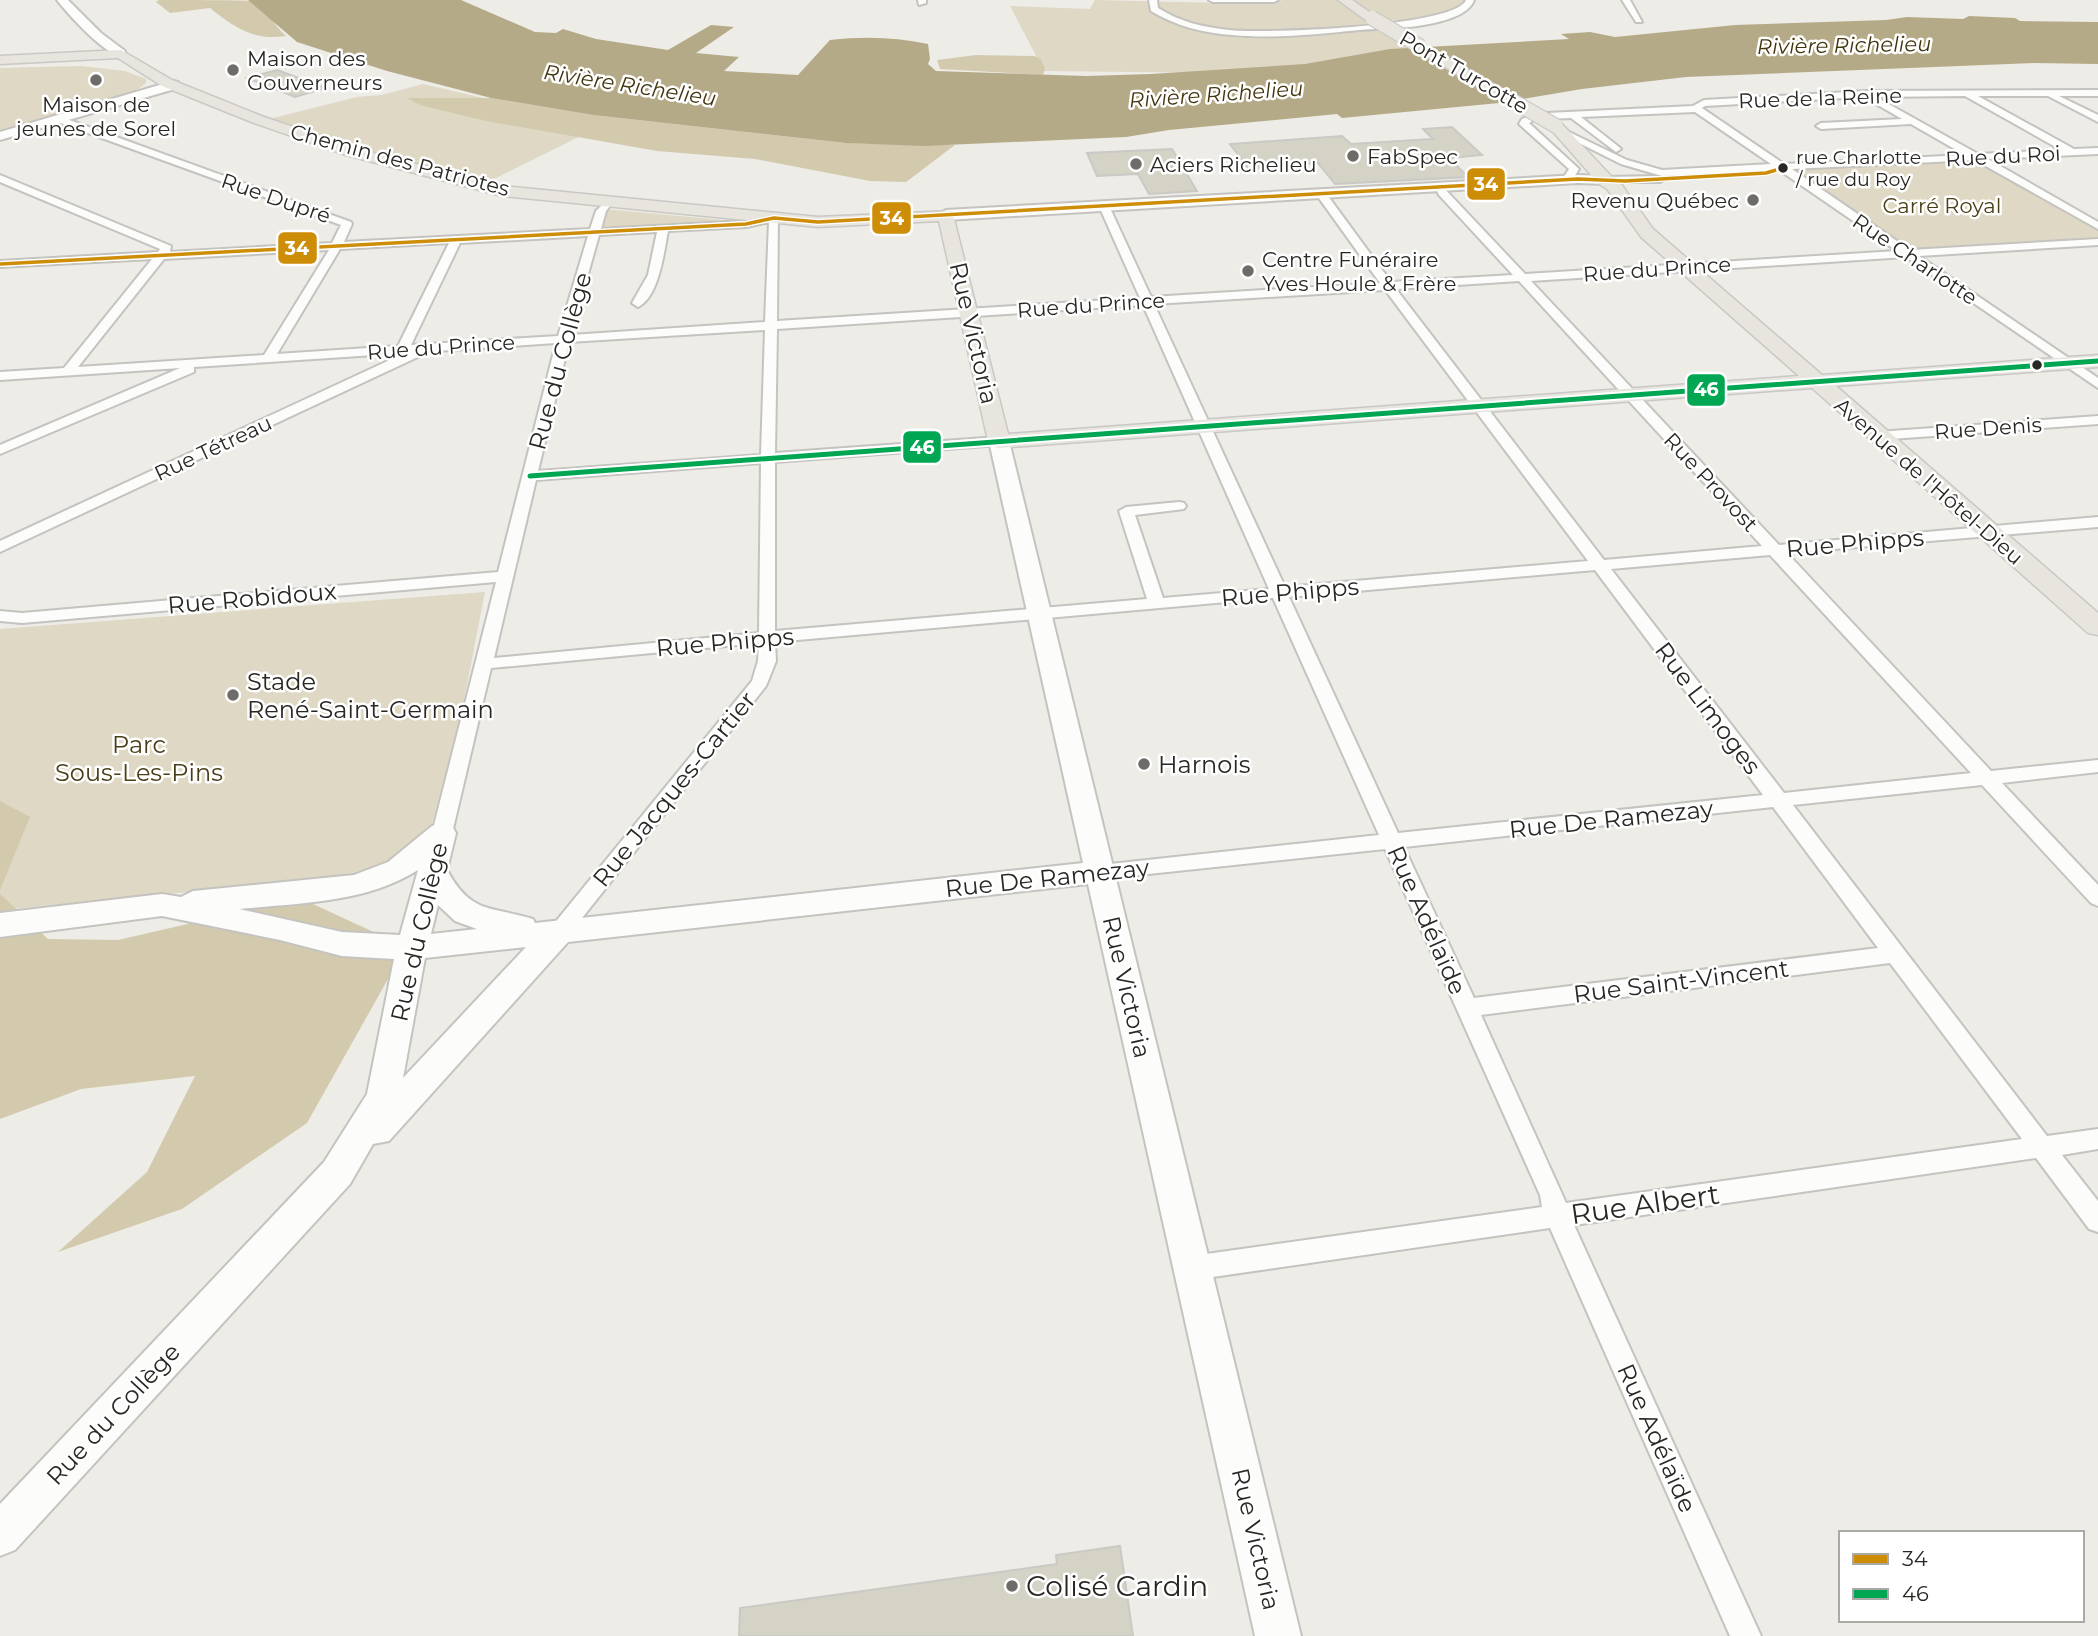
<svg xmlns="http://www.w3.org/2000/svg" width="2098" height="1636" viewBox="0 0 2098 1636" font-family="Montserrat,sans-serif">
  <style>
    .green { fill: #ded8c4 }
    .forest { fill: #d3caae }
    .water { fill: #b5aa88 }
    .building { fill: #d5d2c6; stroke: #cac9c5; stroke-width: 2 }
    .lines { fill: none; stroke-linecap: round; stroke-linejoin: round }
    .street-casing { stroke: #c4c3bf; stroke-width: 4 }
    .secondary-casing { stroke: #c4c3bf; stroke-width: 4 }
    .primary-casing { stroke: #c9c8c6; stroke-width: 3 }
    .street { fill: #fcfcfb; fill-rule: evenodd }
    .secondary { fill: #fcfcfb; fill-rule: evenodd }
    .primary { fill: #e7e5dd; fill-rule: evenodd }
    .primary-bridge-casing { stroke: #c9c8c6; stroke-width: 16; stroke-linecap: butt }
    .primary-bridge { stroke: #e7e5dd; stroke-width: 14 }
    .bus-1-casing { stroke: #fff; stroke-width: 6 }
    .bus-2-casing { stroke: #fff; stroke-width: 9 }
    .bus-1 { stroke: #ce8d07; stroke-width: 3.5 }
    .bus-2 { stroke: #00a651; stroke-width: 5 }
    .poi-dot { fill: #6d6c68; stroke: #fff; stroke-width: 2.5 }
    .bus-dot { fill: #282724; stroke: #fff; stroke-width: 2.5 }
    .labels { text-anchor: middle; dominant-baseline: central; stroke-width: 5; stroke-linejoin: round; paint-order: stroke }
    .far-bus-label { font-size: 19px; fill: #282724; stroke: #fff; text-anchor: start }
    .far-water-label { font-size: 21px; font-style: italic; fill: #41350d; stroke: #fff }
    .far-poi-label { font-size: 21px; fill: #282724; stroke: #fff; text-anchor: start }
    .far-street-label { font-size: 21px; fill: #282724; stroke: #fff }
    .far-park-label { font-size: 21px; fill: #4a3e17; stroke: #fff }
    .street-label { font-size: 24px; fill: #282724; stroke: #fff }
    .poi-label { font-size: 24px; fill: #282724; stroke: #fff; text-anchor: start }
    .park-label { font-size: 24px; fill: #4a3e17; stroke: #fff }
    .near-street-label { font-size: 28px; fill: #282724; stroke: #fff }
    .near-poi-label { font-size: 28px; fill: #282724; stroke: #fff; text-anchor: start }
    .line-badge { stroke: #fff; stroke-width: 2.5 }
    .badge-label { font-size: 19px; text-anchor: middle; font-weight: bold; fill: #fff }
  </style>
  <rect width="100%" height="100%" fill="#edece7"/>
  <path class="green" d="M1095 0 1262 4 1283 0H1470L1465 9 1413 21 1373 19 1422 52 1226 73 1044 71 1010 6 1090 9Z
    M81 66 125 71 146 79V83C118 108 38 122 0 133V68Z
    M423 84 513 105 613 120 480 186 352 152 265 120 357 97 382 95Z
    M1977 157 2098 227V242L1911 254 1786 168Z
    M604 209 744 222 598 230Z
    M485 592 462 710 429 835 408 854 366 875 0 910V629Z"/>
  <path class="forest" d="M159 0C177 0 240 0 252 1 267 8 273 25 286 36 254 41 235 28 210 8L170 13 156 2Z
    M976 55 1034 56 1041 59 1045 69 1043 75 940 69 937 60Z
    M407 98H491L593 115 846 143 955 145 906 182 870 181 755 159 657 151 486 121 420 105Z
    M0 801 30 817 0 890Z
    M0 894 48 939 118 940 300 898 406 947 307 1123 182 1209 58 1252 147 1172 195 1076 81 1089 0 1119Z"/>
  <path class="water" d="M248 0H461L535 32 556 33 563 29 596 39 668 50 711 25 734 27 696 53 739 57 724 71 798 75 830 40C864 36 895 37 928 44L930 59 928 64 936 71 1086 76 1151 74 1305 64 1390 49 1569 39 1561 34 1590 32 1615 37 1735 25 1886 20 1907 17 1963 19 1969 16 2015 18 2020 21 2098 22V64L2034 63 1686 77 1582 89 1499 103 1342 118 1337 114 1169 130 1126 137 923 146 846 143 593 115 491 98 387 71 297 42Z"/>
  <path class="building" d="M277 70 326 88 295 97 247 78Z
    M1452 127 1482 155 1449 158 1468 177 1335 184 1318 163 1249 169 1230 144 1342 136 1351 144 1433 139 1423 129Z
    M1172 149 1197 191 1149 194 1138 174 1097 176 1087 153Z
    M1120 1546 1133 1636H739L740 1608 1057 1564 1056 1555Z"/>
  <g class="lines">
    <defs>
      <path id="street" d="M918 0H926V3L919 5Z
        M1149 0H1157L1158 8C1180 22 1203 27 1229 30 1262 34 1456 27 1466 0H1474C1469 15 1444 21 1429 24 1407 29 1382 28 1360 30 1317 34 1275 39 1232 35 1203 33 1176 26 1151 11Z
        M1209 0H1278L1274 2H1213Z
        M1622 0H1630L1642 22H1636Z
        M2098 90V96H2059L2098 115V122L2048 96H1978L2074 149 2098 148V154L1988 159 2098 222V229L1975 160 1792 169 1910 250 2098 239V245L1919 256 2098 378V388L1906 257 1531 281 1779 545 2098 517V527L1787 553 1991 771 2098 760V772L2002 783 2098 885V906L2091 903 1982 785 1793 805 2047 1136 2098 1129V1149L2062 1155 2098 1201V1232L2089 1229 2036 1158 1574 1225 1761 1636H1730L1550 1228 1192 1280 1183 1277 1179 1268 1183 1259 1192 1256 1542 1207 1540 1195 1385 849 1101 879 1094 877 1091 872 1094 867 1101 865 1379 835 1273 598 775 642 776 661 766 686 567 937 560 939 553 937 550 931 553 925 752 681 758 661 759 643 491 668 452 833 449 838H435L432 833 496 582 22 623 0 621V611L22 613 498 572 556 343 422 352 420 356 0 552V541L405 353 194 367V372L0 454V445L180 368 0 380V372L64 368 152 259 0 267V261L158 252 160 249 0 182V175L171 246 170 252 332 243 341 225 55 121V117H61L351 222 352 224 344 242 590 229 596 211 607 200 612 203 606 211 601 229 746 221 778 216 777 321 1140 298 1099 206 1104 203 1109 206 1151 297 1380 283 1316 194 1321 191 1325 192 1391 282 1513 275 1439 195 1435 187 1440 184 1525 274 1897 251 1779 170 1662 176 1621 164 1561 134 1569 132 1627 160 1662 170 1771 164 1695 112 1581 117 1619 147 1621 149 1616 152 1571 118 1547 119 1542 116 1547 113 1693 106 1704 100 1866 91ZM1965 96 2061 150 1978 154 1876 97ZM1864 97 1902 119 1821 123 1816 126 1821 129 1911 124 1965 155 1784 164 1702 108 1705 106ZM769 222 765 322 571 335 599 235 657 232 648 275 632 303 638 307C659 297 664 252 668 231L746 227ZM588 236 558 336 411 345 460 243ZM449 243 398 346 277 354 340 249ZM329 250 264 355 78 367 164 259ZM1519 281 1762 546 1604 560 1396 289ZM1385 290 1389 295 1588 561 1285 587 1154 304ZM1143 305 1269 589 1163 598 1135 515 1184 509 1186 506 1184 503 1179 502 1126 507 1119 511 1147 599 775 631V462L999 445 1006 441 999 437 775 453 777 329ZM765 330 761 455 538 471 569 342ZM761 463 759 633 494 658 536 480ZM1770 555 1971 773 1784 793 1611 569ZM1595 570 1763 795 1398 833 1289 597ZM1773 807 1878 948 1474 998 1404 847ZM1890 963 2022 1139 1566 1203 1481 1015Z
        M1532 115 1537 118 1529 123 1579 169 1571 182 1562 180 1569 169 1519 124 1522 119Z
        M1605 177 1660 176 1665 179 1660 182H1601L1600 180Z
        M2098 416V424L1877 440 1870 436 1877 432Z"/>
      <path id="secondary" d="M57 0H68L101 33 125 51V57C108 59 68 14 57 0Z
        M173 81 178 82V88L0 140V132Z
        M1578 175 1605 176 1612 180 1605 184 1578 183 946 220 938 215 946 210Z
        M999 435 1006 437 1009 441 1301 1636H1255L1088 884 568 942 389 1141 373 1144 350 1184 15 1550 0 1556V1504L324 1162 367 1094 394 959 342 956 280 940 162 916 0 937V913L162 894 181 897 193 891 354 875 388 862 432 826 442 823 452 826 456 833 447 870C471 915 492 906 533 919L535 923 1083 863 989 441 992 437ZM418 870 400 935 342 932 239 909C300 903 366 903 418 870ZM438 905 455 921 477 929 431 934ZM526 947 403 1078 425 958Z"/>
      <path id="primary" d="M1338 0H1352L1378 18 1377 21H1367Z
        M1421 43 1516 97 1518 100 1516 103H1506L1416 50V44Z
        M121 50 172 80 264 117 358 149 502 186 818 217 952 211 1008 434 1799 376 1641 237 1607 189 1599 184 1548 126 1556 121 1561 123 1611 176 1619 181 1653 229 1822 375 2098 355V367L1836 386 2098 613V635L2088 633 1812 388 999 448 991 446 988 441 939 221 818 227 502 196 346 155 254 123 162 86 118 58 0 64V56Z"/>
    </defs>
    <use href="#street" class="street-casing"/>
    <use href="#secondary" class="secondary-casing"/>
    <use href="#primary" class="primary-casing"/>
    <use href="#street" class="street"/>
    <use href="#secondary" class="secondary"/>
    <use href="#primary" class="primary"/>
    <defs>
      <path id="primary-bridge" d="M1372 18 1421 47
        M1511 100 1556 126"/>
    </defs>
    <use href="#primary-bridge" class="primary-bridge-casing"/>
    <use href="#primary-bridge" class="primary-bridge"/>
    <defs>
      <path id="bus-1" d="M0 264 746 224 774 218 818 222 1578 179 1625 181 1766 173 1783 168"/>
      <path id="bus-2" d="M530 476 2098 361"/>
    </defs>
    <use href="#bus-1" class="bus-1-casing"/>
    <use href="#bus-2" class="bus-2-casing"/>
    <use href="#bus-1" class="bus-1"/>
    <use href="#bus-2" class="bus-2"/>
  </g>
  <g class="poi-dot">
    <circle cx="233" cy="70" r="7"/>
    <circle cx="96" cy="80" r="7"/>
    <circle cx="1353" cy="156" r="7"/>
    <circle cx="1136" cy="164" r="7"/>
    <circle cx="1753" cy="200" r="7"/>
    <circle cx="1248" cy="271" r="7"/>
    <circle cx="233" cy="695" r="7"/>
    <circle cx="1144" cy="764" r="7"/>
    <circle cx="1012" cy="1586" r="7"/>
  </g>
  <g class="bus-dot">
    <circle cx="1783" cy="168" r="6"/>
    <circle cx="2037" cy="365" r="6"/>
  </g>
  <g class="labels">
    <g class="far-bus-label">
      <text x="1796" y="157">rue Charlotte<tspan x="1796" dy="22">/ rue du Roy</tspan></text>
    </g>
    <g class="far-water-label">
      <text transform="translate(1844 45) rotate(-1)">Rivière Richelieu</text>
      <text transform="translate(630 85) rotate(9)">Rivière Richelieu</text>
      <text transform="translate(1216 94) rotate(-4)">Rivière Richelieu</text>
    </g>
    <g class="far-poi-label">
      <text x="247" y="58">Maison des<tspan x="247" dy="24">Gouverneurs</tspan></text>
      <text x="96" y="104" text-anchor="middle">Maison de<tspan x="96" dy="24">jeunes de Sorel</tspan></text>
      <text x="1367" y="156">FabSpec</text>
      <text x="1150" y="164">Aciers Richelieu</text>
      <text x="1739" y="200" text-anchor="end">Revenu Québec</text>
      <text x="1262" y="259">Centre Funéraire<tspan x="1262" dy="24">Yves Houle &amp; Frère</tspan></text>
    </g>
    <g class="far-street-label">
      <text transform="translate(1464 72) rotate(30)">Pont Turcotte</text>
      <text transform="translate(1820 98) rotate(-2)">Rue de la Reine</text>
      <text transform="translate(2003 156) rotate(-3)">Rue du Roi</text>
      <text transform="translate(400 160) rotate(15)">Chemin des Patriotes</text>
      <text transform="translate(276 198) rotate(19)">Rue Dupré</text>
      <text transform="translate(1915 259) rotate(34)">Rue Charlotte</text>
      <text transform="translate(1657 269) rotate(-4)">Rue du Prince</text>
      <text transform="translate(1091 305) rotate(-4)">Rue du Prince</text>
      <text transform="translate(441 347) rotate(-4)">Rue du Prince</text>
      <text transform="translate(1988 428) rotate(-4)">Rue Denis</text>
      <text transform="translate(213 448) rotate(-25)">Rue Tétreau</text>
      <text transform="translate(1929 481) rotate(41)">Avenue de l'Hôtel-Dieu</text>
      <text transform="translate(1711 482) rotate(47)">Rue Provost</text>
    </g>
    <g class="far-park-label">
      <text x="1942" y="205">Carré Royal</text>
    </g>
    <g class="street-label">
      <text transform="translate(974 333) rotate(77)">Rue Victoria</text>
      <text transform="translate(560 361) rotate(-75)">Rue du Collège</text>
      <text transform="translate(1855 543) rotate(-5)">Rue Phipps</text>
      <text transform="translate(1290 592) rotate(-5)">Rue Phipps</text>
      <text transform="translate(252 598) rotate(-5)">Rue Robidoux</text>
      <text transform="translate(725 642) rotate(-5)">Rue Phipps</text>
      <text transform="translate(1708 708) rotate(53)">Rue Limoges</text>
      <text transform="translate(674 789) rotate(-51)">Rue Jacques-Cartier</text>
      <text transform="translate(1611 819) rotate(-6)">Rue De Ramezay</text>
      <text transform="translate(1047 878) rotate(-6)">Rue De Ramezay</text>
      <text transform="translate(1427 920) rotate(66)">Rue Adélaïde</text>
      <text transform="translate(419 932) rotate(-77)">Rue du Collège</text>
      <text transform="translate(1681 981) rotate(-7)">Rue Saint-Vincent</text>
      <text transform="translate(1127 987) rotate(77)">Rue Victoria</text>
      <text transform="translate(113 1414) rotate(-47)">Rue du Collège</text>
      <text transform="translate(1657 1438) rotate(66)">Rue Adélaïde</text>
      <text transform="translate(1256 1539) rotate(77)">Rue Victoria</text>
    </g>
    <g class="poi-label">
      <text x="247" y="681">Stade<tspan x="247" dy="28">René-Saint-Germain</tspan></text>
      <text x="1158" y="764">Harnois</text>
    </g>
    <g class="park-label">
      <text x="139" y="744">Parc<tspan x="139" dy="28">Sous-Les-Pins</tspan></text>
    </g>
    <g class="near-street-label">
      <text transform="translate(1645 1204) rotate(-8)">Rue Albert</text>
    </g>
    <g class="near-poi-label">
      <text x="1026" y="1586">Colisé Cardin</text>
    </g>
  </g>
  <g class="line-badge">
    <rect x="1466" y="167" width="40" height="34" rx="7" fill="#ce8d07"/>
    <rect x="871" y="201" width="41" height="34" rx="7" fill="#ce8d07"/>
    <rect x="277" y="231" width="41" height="34" rx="7" fill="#ce8d07"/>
    <rect x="1686" y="373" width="40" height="34" rx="7" fill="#00a651"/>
    <rect x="902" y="430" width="40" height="34" rx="7" fill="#00a651"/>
  </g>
  <g class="badge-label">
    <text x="1486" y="191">34</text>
    <text x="892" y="225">34</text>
    <text x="297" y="255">34</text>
    <text x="1706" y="396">46</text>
    <text x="922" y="454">46</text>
  </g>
  <rect x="1839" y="1531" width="245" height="91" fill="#ffffff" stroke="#a9a9a7" stroke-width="2"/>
  <rect x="1853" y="1554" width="35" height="10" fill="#ce8d07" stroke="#a9a9a7" stroke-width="2"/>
  <text x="1902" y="1566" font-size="21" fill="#282724">34</text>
  <rect x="1853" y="1589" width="35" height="10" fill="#00a651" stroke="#a9a9a7" stroke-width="2"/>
  <text x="1902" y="1601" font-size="21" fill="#282724">46</text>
</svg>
